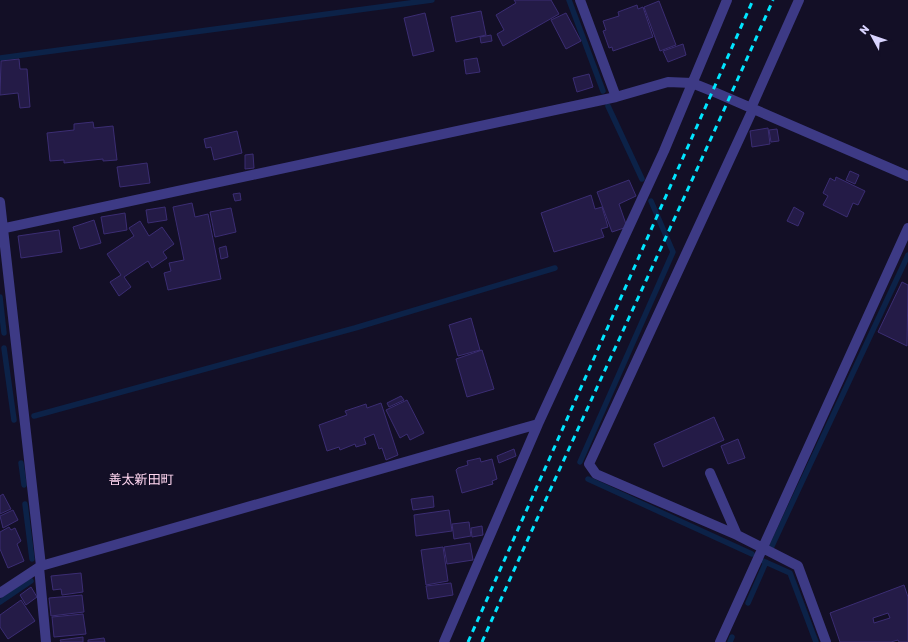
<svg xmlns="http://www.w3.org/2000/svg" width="908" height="642" viewBox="0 0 908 642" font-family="Rubik,'Noto Sans JP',sans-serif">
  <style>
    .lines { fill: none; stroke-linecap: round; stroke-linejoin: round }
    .stream { stroke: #0c2248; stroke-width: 5.5 }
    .building { fill: #241b47; stroke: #3b2d73; fill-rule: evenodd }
    .minor { stroke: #3d3a85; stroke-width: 10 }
    .rail { stroke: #00e5ff; stroke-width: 3; stroke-dasharray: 6 5; stroke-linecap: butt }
    .labels { text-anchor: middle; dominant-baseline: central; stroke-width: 4; stroke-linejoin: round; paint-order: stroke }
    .quarter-label { font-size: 13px; fill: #ffd6f0; stroke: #130f26 }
  </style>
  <rect width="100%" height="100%" fill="#130f26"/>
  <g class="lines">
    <path class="stream" d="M569 0 603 91
      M0 58 432 0
      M608 106 642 179
      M0 297 4 333
      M4 348 14 420
      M34 416 355 328 555 268
      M580 462 673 252 651 201
      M21 463 24 485
      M588 479 752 554
      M25 504 32 559
      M771 548 908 255
      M763 561 790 573 816 642
      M0 602 31 581
      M748 603 766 562
      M730 642 732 637"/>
  </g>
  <path class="building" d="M514 0H551L559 14 503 46 497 34 504 30 496 15 516 3Z
    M659 1 676 45 660 51 644 7Z
    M637 5 638 9 643 7 653 37 613 51 612 47 609 48 603 31 606 30 603 21 619 16 618 12Z
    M481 11 486 35 456 42 451 17Z
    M425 13 434 51 413 56 404 18Z
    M566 13 581 41 566 49 551 20Z
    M491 35 492 41 481 43 480 37Z
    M683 44 686 55 668 62 663 51Z
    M477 58 480 72 466 74 464 60Z
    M19 59 20 69H27L30 107 20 108 18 93 0 95 1 61Z
    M589 74 593 87 577 92 573 78Z
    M93 122 94 128 113 126 117 160 103 161V159L64 163V160L50 161 47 133 74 130V124Z
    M768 128 770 144 752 147 750 131Z
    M777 129 779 141 771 142 769 130Z
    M237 131 242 153 214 160 211 147 206 148 204 139Z
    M253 154 254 168 245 169V155Z
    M147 163 150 183 120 187 117 167Z
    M850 171 859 175 855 184 846 180Z
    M836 177 865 191 858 205 853 203 847 217 823 205 828 196 823 193 830 178 835 181Z
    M629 180 636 196 619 204 627 227 612 232 597 192Z
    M240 193 241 200 235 201 233 194Z
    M591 195 595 209 602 207 608 227 601 229 604 237 554 252 541 213Z
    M192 203 195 217 208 214 221 279 168 290 164 273 171 271 169 263 184 260 173 207Z
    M165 207 167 220 148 223 146 210Z
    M794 207 804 213 798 226 787 221Z
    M231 208 236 232 215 237 210 212Z
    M125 213 127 230 104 234 101 217Z
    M94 220 101 243 80 249 73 227Z
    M140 221 149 236 162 227 174 244 163 252 167 258 152 268 148 261 124 277 131 287 119 296 110 282 121 275 107 254 134 236 129 228Z
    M59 230 62 252 21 258 18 236Z
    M226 246 228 257 221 259 219 248Z
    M902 282 908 285 907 346 878 332Z
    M471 318 480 350 458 356 449 325Z
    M482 350 494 389 467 397 456 359Z
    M401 396 404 400 389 407 387 403Z
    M407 400 424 433 410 440 407 434 400 438 386 410Z
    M381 403 398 455 386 460 382 448 379 449 374 434 364 438 366 444 356 447 355 444 340 450 339 447 327 451 319 425 347 415 345 411 366 404 367 408Z
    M714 417 724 440 663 467 654 444Z
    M738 439 745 458 728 464 721 446Z
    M514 449 516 456 499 463 497 456Z
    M480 458 481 462 492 459 497 479 492 481 493 484 462 493 456 470 458 468 468 465 467 461Z
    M3 494 11 509 0 514V496Z
    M433 496 434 507 413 510 411 499Z
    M13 510 18 520 3 528 0 516Z
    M449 510 452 531 416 536 414 515Z
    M469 522 471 536 454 539 452 524Z
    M482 526 483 535 472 537 471 528Z
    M9 527 11 530 15 528 21 541 17 544 24 561 8 568 0 549V532Z
    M470 543 473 560 447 564 444 547Z
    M443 547 448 581 426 585 421 550Z
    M81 573 83 592 62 595 61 589 53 590 51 576Z
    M451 583 453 595 428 599 426 586Z
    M904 585 908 597V642H899L898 640 891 642H840L830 613ZM888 613 890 618 874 623 873 618Z
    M31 587 37 597 26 605 20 595Z
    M82 595 84 612 51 616 49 598Z
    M21 600 35 621 8 639 0 627V615Z
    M83 614 86 634 54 637 52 617Z
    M83 637V642H61L60 640Z
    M104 638 105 642H88V640Z"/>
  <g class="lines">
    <path class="minor" d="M580 0 616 97
      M751 108 799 0
      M753 109 589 464 596 474 737 535 798 566 826 642
      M0 202 41 566
      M0 229 616 97 668 82 692 83 712 91 908 176
      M710 473 737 535
      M39 567 46 642
      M0 593 41 566 538 424
      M444 642 538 424 664 151 727 0
      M720 642 908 228"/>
    <path class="rail" d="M468 642 753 0
      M482 642C577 427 678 215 773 0"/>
  </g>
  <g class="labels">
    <g class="quarter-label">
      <text x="141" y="479">善太新田町</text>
    </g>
  </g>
  <g transform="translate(872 36) rotate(310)" stroke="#130f26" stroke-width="3" paint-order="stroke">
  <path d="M0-3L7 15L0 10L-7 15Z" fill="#d9d4ff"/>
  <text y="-6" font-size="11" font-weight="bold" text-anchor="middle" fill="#d9d4ff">N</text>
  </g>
</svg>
